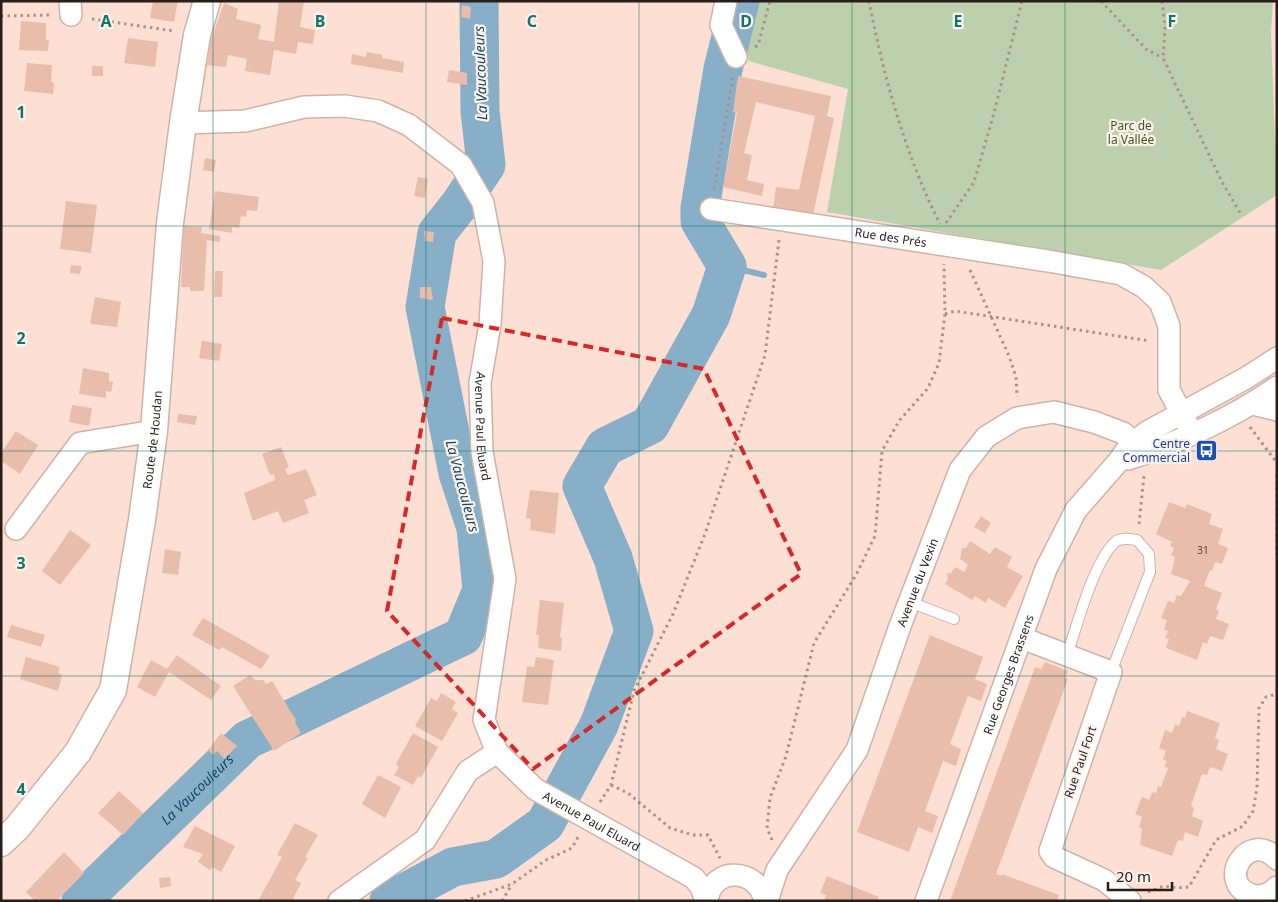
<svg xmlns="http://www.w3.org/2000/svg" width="1278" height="902" viewBox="0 0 1278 902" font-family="'Noto Sans',sans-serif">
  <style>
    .green { fill: #bcd0ad }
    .water { fill: #87afc8 }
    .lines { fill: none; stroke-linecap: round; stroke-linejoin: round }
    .stream { stroke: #87afc8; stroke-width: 6 }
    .river { stroke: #87afc8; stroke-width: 39 }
    .building { fill: #e9bdac }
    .service-casing { stroke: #ceb2a7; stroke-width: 12 }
    .minor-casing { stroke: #ceb2a7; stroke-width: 24 }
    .tertiary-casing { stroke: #ceb2a7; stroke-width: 29 }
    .path { stroke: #a89289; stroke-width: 3; stroke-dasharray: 2.5 4; stroke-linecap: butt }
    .service { stroke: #fff; stroke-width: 10 }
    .minor { stroke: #fff; stroke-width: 21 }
    .tertiary { stroke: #fff; stroke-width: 26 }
    .marked { fill: none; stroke: #d62828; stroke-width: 4; stroke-dasharray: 10 6; stroke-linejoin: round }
    .grid { fill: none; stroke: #0f766e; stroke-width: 1; stroke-opacity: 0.55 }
    .labels { text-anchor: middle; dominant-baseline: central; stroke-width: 4.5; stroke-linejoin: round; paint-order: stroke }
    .number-label { font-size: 10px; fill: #58453e }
    .park-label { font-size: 12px; fill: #3b5620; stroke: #fdf1ec }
    .street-label { font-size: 12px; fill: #281d19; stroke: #fdf1ec }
    .transit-label { font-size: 12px; fill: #164399; stroke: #fdf1ec; text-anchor: end }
    .water-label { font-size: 14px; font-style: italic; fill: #124660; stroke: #fdf1ec }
    .grid-label { font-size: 16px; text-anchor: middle; font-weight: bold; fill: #0f766e; stroke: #fdf1ec; stroke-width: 4.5; stroke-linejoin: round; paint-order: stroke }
  </style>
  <rect width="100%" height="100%" fill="#fddfd4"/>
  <path class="green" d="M749 1H1273L1271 32 1277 195 1161 270 827 212 848 89 749 61 742 26Z"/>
  <path class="water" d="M718 50 724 68 721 114 705 109 708 82Z"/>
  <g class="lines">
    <path class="stream" d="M727 266 764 275"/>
    <g class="river">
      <path id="s1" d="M81 901 247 740 463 636 482 590 476 528 458 473 425 307 437 233 460 204 486 165 480 111 479 1"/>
      <path d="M389 901 453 867 496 859 545 824 599 725 634 631 613 558 582 486 605 447 650 425 711 315 727 266 700 221V208L723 69 740 1"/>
    </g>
  </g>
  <path class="building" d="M153 1H178L174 22 150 18Z
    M279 1H304L300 27 315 30 313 44 298 42 296 54 274 50 270 75 245 71 247 59 228 55 226 67 207 65 211 40 224 3 238 9 236 19 261 25 258 39 274 42Z
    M462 5 471 7 470 19 461 17Z
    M21 21 46 23V40H49L48 51 19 50Z
    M128 38 158 42 155 67 124 63Z
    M367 52 382 55V58L404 62 403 73 351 64 352 54 366 57Z
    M27 63 52 65 51 82 54 83 53 94 24 91Z
    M92 66H103V76H92Z
    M449 70 467 73V85L447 82Z
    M738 76 831 96 827 116 834 118 812 219 773 210 776 187 799 190 815 116 756 102 744 153 752 155 747 180 764 184 762 196 723 187 737 113 733 112Z
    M205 158 216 160 214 172 203 170Z
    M418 177 428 179 425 198 414 196Z
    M215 191 259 197 257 211 247 210 246 217 241 216 239 228 232 227V233L209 229Z
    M66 201 97 205 91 253 60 249Z
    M184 226 202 227 201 233 220 236V242L207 240 204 291H190V287H181Z
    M424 231 434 232 433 242 425 241Z
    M71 265 82 266 80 274 70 273Z
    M215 271H223L222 297H214Z
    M420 287H431L433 300 420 298Z
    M95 297 121 302 117 327 90 324Z
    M202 341 222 344 219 361 199 358Z
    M83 368 109 373V381L113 382 111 392 106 391V398L79 394Z
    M72 405 92 408 89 426 69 422Z
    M178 414 197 416 195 425 177 422Z
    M16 431 38 445 20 474 1 461V453Z
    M281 447 289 467 285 469 288 475 306 469 317 495 304 500 309 513 283 523 278 511 253 521 244 493 275 480 274 474 270 475 262 454Z
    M530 490 559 493 555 534 530 530 531 519 526 518Z
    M1169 502 1185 508 1187 504 1212 514 1209 524 1223 529 1218 544 1228 548 1222 564 1215 562 1212 571 1210 570 1204 586 1222 593 1216 609 1219 611 1216 619 1229 624 1223 640 1210 636 1207 644 1203 642 1197 660 1166 648 1169 639 1165 638 1168 631 1164 629 1167 620 1161 618 1168 601 1174 603 1177 595 1181 596 1190 581 1171 574 1175 557 1171 555 1174 548 1170 546 1172 542 1156 534Z
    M981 516 991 523 985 533 974 527Z
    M70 530 91 545 60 585 42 571Z
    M970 541 990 554 995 547 1012 557 1007 567 1023 576 1005 608 988 598 986 603 975 596 972 600 945 584 948 579 947 573H951L955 567 964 572 968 565 960 559 962 548H966Z
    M165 549 181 552 178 575 162 573Z
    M540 600 564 603 560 637 562 638 561 651 538 648 539 635H536Z
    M203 618 270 656 261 669 222 647 219 650 192 635Z
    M11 625 45 635 41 647 7 637Z
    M930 635 983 657 975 679 987 684 981 701 968 696 950 744 961 749 956 766 943 761 925 811 938 816 932 833 918 827 909 852 857 832Z
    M177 655 221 686 211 700 169 672 155 697 137 687 151 660 167 669Z
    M26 657 60 667 58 673 62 675 58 691 20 679Z
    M536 657 554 660 548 705 522 702 527 666 534 667Z
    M1045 662 1068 671 1065 678 1068 679 996 874 1001 876 1002 874 1059 895 1057 901H950L1035 667 1041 669Z
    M250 675 255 680H263L266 684 272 681 296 720 295 722 301 733 274 751 233 686Z
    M441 693 456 702 452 709 458 713 442 741 415 726 431 698 437 701Z
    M1187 711 1220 723 1215 738 1219 740 1216 749 1228 754 1222 771 1210 767 1207 775 1202 774 1191 806 1194 808 1192 816 1203 821 1198 837 1185 832 1183 841 1178 840 1172 856 1140 845 1142 828 1139 827 1142 817 1135 814 1142 797 1149 800 1152 792 1156 793 1158 786 1161 787 1168 768 1164 767 1167 761 1163 759 1166 751 1159 748 1165 730 1172 733 1175 724 1179 726 1182 717 1185 718Z
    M221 733 237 746 224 759 217 751 213 755 208 750Z
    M413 733 438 747 421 778 418 776 413 785 394 775 399 767 396 764Z
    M378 775 401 787 385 818 362 804Z
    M119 791 143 813 123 835 98 813Z
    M295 823 318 835 305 857 308 858 295 880 301 883 292 901H258L282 857 277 855Z
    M195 826 235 846 221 872 212 867 210 870 198 862 203 854 183 847Z
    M64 852 84 873 57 901H35L26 892Z
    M827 876 879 897 877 901H824L826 895 820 893Z
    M170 877 171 886 160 888 159 878Z"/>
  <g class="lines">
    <defs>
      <path id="service" d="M910 602 954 619
        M1067 655C1077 626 1093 563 1115 542 1121 537 1130 539 1137 540L1149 554 1150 572 1111 672"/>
      <g id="minor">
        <path d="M70 1 71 15"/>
        <path d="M726 1 721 25 736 57"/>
        <path id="s2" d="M183 123 245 121 304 107 345 106 378 111 409 125 461 165 483 203 494 261 490 324 480 383 482 452 505 579 484 720 497 752 535 789 694 878 701 887 706 901"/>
        <path id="s3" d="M711 209 1048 261 1121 274 1144 287 1160 302 1169 326V390L1192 433"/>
        <path d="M1253 404 1277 410"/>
        <path d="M1128 459C1178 443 1234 417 1277 387"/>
        <path d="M16 529 80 443 154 431"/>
        <path d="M1022 638 1111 672 1050 851 1054 857 1104 880 1130 901"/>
        <path d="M1277 859C1248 828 1215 883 1252 895 1262 898 1270 894 1277 887"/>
        <path d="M339 901 425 840 468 771 497 752"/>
        <path d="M707 901C711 866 758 867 765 901"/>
        <path id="s4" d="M767 901 777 870 857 750 900 626 960 470 986 437 1017 418 1054 412 1094 422 1123 433 1134 442 1141 455"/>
        <path id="s5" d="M926 901 1046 569 1076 510 1118 462 1130 445 1147 432 1246 378 1277 358"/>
      </g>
      <g id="tertiary">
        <path id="s6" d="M1 843 17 828 78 752 113 690 142 520 154 431 170 223 183 123 197 35 207 1"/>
      </g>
    </defs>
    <use href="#service" class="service-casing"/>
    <use href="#minor" class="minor-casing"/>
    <use href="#tertiary" class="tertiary-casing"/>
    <path class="path" d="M869 1C884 78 905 154 940 224
      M1101 1 1146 49 1163 58
      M1162 1 1165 27 1163 58 1222 182 1242 216
      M1 16 51 15
      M92 19 174 31
      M755 47 758 45 770 1
      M714 189 733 76
      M946 223 974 182 994 113 1022 1
      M970 270 1009 356 1016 377 1017 397
      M945 314 955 311 1150 341
      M1250 427 1277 463
      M1277 475V555
      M1139 524 1144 476
      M611 785 628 793 670 828 693 835H708L720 858
      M600 802 611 785 634 691 673 614 705 534 765 355 779 240
      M772 840 767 828 770 798 786 756 814 643 856 575 875 536 882 451 899 421 928 388 939 363 945 314 944 264
      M1148 892 1164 886 1177 888 1189 887 1216 840 1243 826 1253 811 1257 788 1259 708 1266 697 1277 694
      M465 901 512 884 546 860 572 848 578 837
      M502 901 512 884"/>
    <use href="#service" class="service"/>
    <use href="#minor" class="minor"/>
    <use href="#tertiary" class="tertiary"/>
  </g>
  <path class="marked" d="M442 318 704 369 801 574 533 769 387 611Z"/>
  <path class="grid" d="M213 1V901M426 1V901M639 1V901M852 1V901M1065 1V901M1 226H1277M1 451H1277M1 676H1277"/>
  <defs>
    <symbol id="bus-square" viewBox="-11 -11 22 22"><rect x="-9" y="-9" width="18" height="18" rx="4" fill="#1a4fb4" stroke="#fdf1ec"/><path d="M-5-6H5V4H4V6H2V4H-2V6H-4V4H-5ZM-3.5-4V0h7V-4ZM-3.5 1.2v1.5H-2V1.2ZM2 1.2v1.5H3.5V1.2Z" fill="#fff"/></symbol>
  </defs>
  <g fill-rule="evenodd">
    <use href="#bus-square" x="1194" y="438" width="25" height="25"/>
  </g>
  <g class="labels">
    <g class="number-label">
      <text x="1203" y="550">31</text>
    </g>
    <g class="park-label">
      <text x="1131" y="125">Parc de<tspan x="1131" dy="14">la Vallée</tspan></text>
    </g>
    <g class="street-label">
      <text stroke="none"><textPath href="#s3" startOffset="182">Rue des Prés</textPath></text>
      <text stroke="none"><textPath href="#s2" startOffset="566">Avenue Paul Eluard</textPath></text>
      <text stroke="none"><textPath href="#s6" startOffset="444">Route de Houdan</textPath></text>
      <text stroke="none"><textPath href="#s4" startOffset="355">Avenue du Vexin</textPath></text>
      <text stroke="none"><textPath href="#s5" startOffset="241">Rue Georges Brassens</textPath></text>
      <text transform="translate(1080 762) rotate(-71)">Rue Paul Fort</text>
      <text stroke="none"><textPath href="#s2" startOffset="1016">Avenue Paul Eluard</textPath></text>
    </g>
    <g class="transit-label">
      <text x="1190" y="443">Centre<tspan x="1190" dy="14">Commercial</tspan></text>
    </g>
    <g class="water-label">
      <text transform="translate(480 73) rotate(-92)">La Vaucouleurs</text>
      <text transform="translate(463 486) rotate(75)">La Vaucouleurs</text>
      <text stroke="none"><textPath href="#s1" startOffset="161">La Vaucouleurs</textPath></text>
    </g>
  </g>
  <g class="grid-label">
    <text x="106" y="27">A</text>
    <text x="320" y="27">B</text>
    <text x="532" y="27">C</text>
    <text x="746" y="27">D</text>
    <text x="958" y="27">E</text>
    <text x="1172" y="27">F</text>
    <text x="21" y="118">1</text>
    <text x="21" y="344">2</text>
    <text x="21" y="569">3</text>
    <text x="21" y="795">4</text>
  </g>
  <rect width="1278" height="902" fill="none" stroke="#281d19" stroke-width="5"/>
  <path d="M1108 882v8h64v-8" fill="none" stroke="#281d19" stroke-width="2.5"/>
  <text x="1116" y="882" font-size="15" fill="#281d19" stroke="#fdf1ec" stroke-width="4" paint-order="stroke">20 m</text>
</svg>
